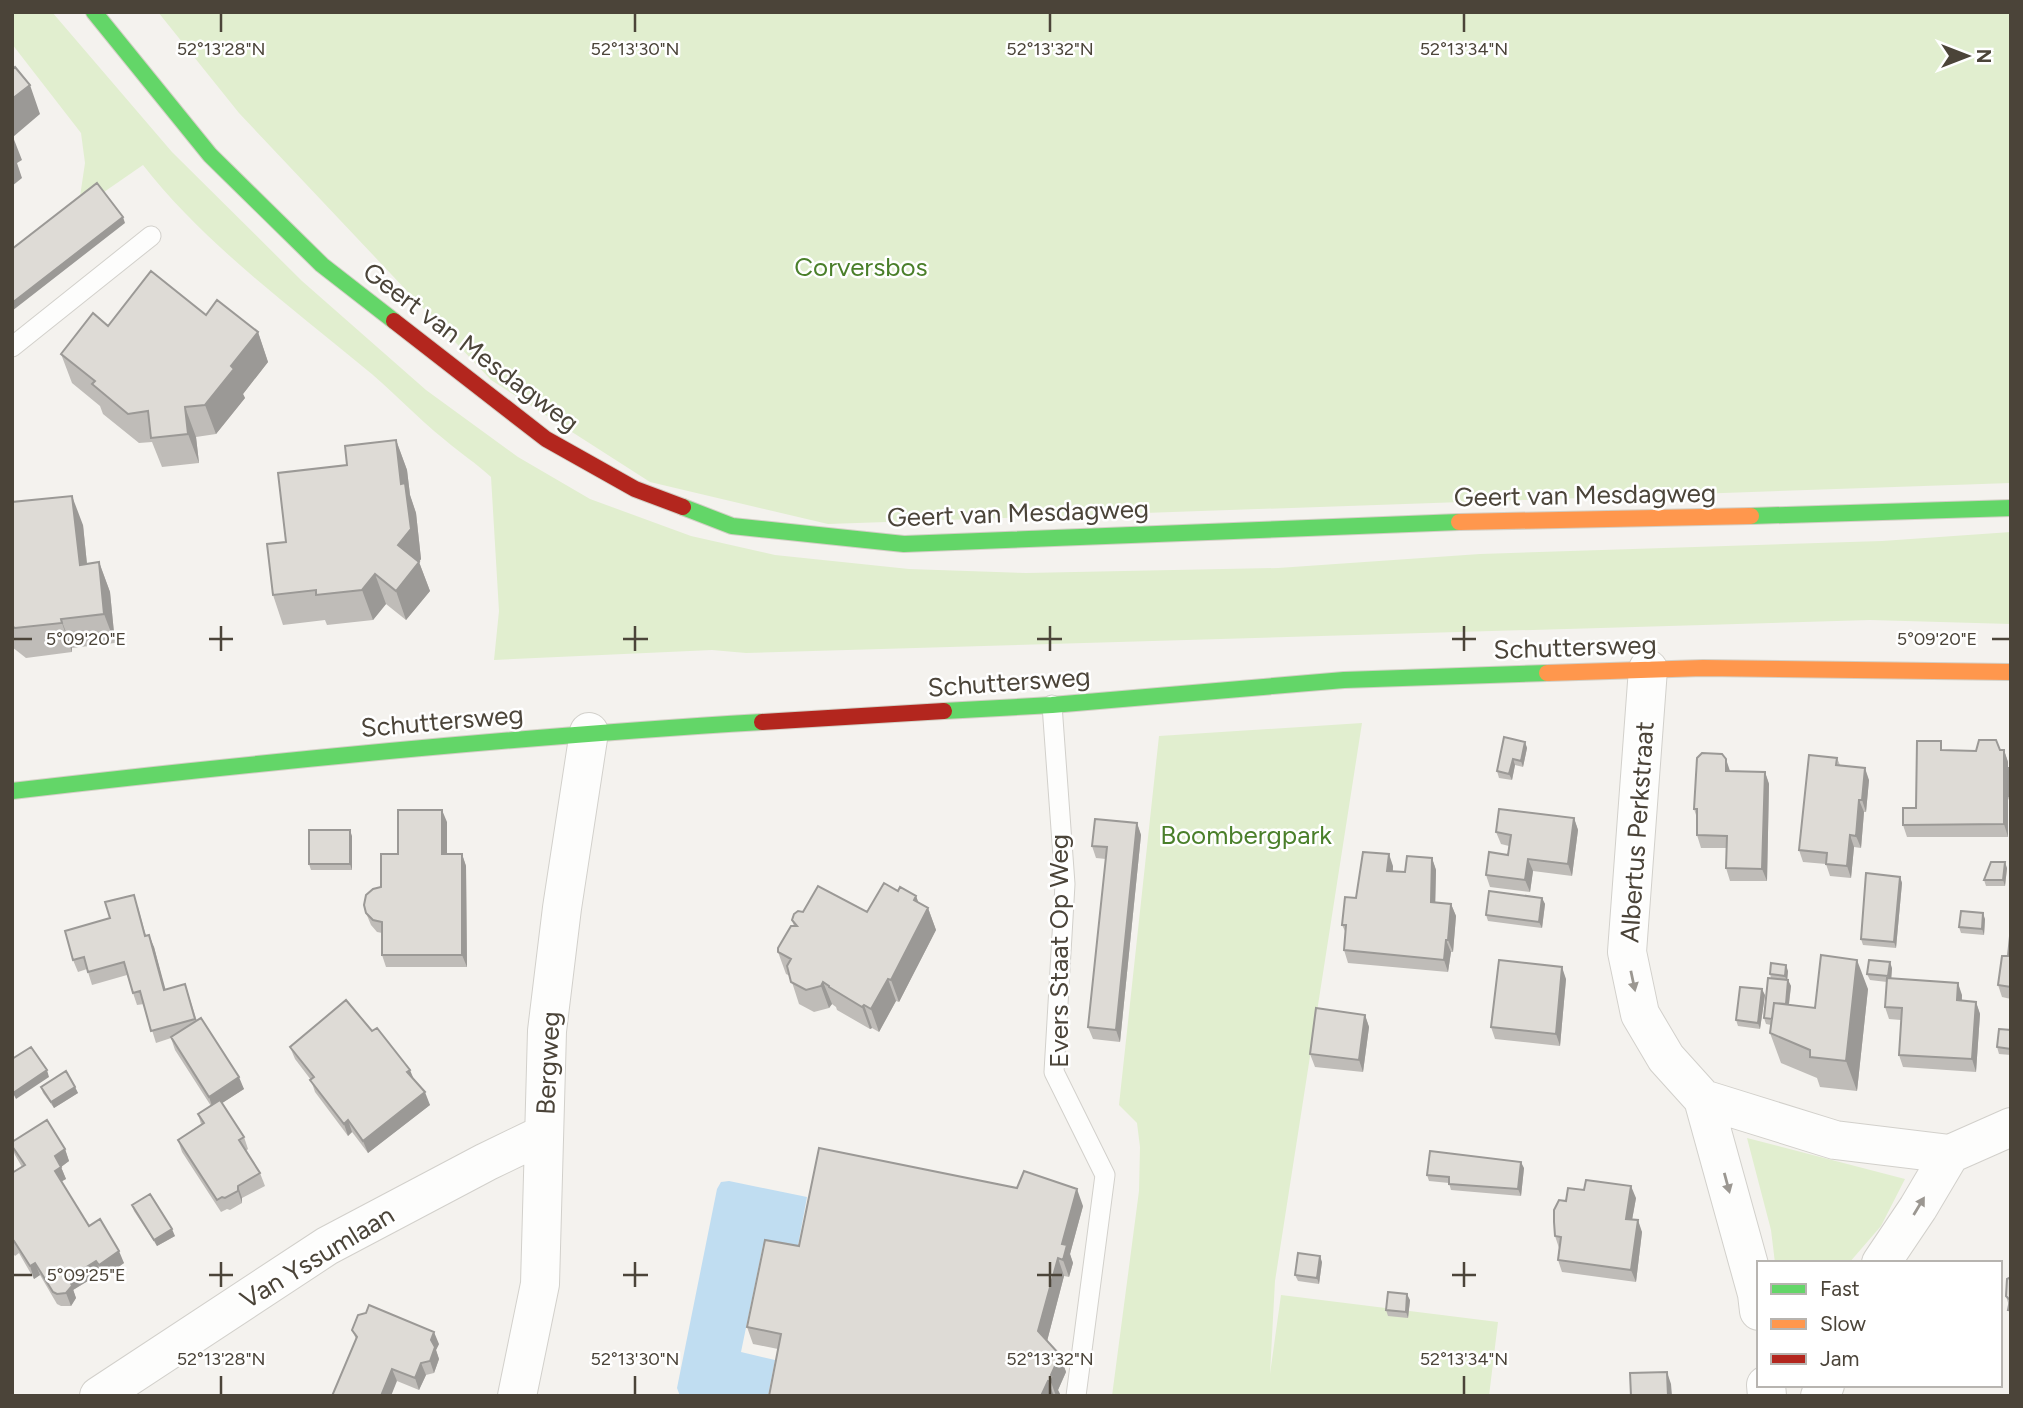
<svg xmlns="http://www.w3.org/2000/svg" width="2023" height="1408" viewBox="0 0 2023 1408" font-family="Figtree,sans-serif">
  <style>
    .green { fill: #e1eecf }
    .water { fill: #c0ddf1 }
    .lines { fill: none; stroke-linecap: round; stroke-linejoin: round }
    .lane-casing { stroke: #d2d0cb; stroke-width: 21 }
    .street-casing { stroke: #d2d0cb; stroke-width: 40 }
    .fast-casing { stroke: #d3cfc5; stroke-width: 18 }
    .slow-casing { stroke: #d3cfc5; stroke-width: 18 }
    .jam-casing { stroke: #d3cfc5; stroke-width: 18 }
    .lane { stroke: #fdfdfc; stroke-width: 19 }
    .street { stroke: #fdfdfc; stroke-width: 38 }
    .fast { stroke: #63d668; stroke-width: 16 }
    .slow { stroke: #ff974d; stroke-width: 16 }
    .jam { stroke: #b3261e; stroke-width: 16 }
    .wall { fill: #bfbcb8 }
    .shaded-wall { fill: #9b9996 }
    .building { fill: #dedbd6; stroke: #9b9996; stroke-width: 2 }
    .oneway { fill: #9b9791 }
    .ticks { fill: none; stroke: #4b4439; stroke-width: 2.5 }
    .labels { text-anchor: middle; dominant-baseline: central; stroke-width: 5; stroke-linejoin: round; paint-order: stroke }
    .park-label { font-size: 26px; fill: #4a7f2a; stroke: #fff }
    .street-label { font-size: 26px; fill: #4b4439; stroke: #fff }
    .ticks-label { font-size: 18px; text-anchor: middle; fill: #4b4439; stroke: #fff; stroke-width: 5; stroke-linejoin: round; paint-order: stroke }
  </style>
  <rect width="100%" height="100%" fill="#f4f2ee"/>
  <path class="green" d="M12 12H52L172 152 302 281 426 390 518 457 590 499 691 536 775 555 909 569 1026 573 1278 568 1480 554 1882 541 2011 532V624L1870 620 746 653 712 650 494 660 499 611 491 477C476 463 460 453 445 440 416 417 391 389 362 366 286 303 204 243 143 165L78 210 85 163 81 133 12 44Z
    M158 12H2011V483L828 524 650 482 491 380 239 113Z
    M1362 723 1275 1281 1270 1374 1281 1295 1498 1322 1489 1396H1112L1139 1191 1140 1147 1137 1123 1119 1105 1159 736Z
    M1747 1138 1905 1179 1881 1226 1849 1263H1775L1771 1230Z"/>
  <path class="water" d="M729 1181 807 1197 797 1251 763 1245 741 1352 775 1360 768 1396H680L677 1388 717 1189 721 1182Z"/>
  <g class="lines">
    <defs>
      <path id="lane" d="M12 347 151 236
        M1052 705 1065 884 1054 1072 1105 1175 1076 1396"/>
      <path id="street" d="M1648 669 1627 952 1640 1014 1666 1058 1703 1099 1757 1294 1759 1311
        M1703 1099 1835 1140 1950 1154
        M1881 1263 1918 1208 1950 1154 2011 1127
        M1766 1385 1767 1396
        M99 1396 327 1246 486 1162 544 1134
        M517 1396 540 1284 547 1031 562 908 589 732
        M1820 1396 1825 1385"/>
      <path id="fast" d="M94 12 210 155 322 265 394 321
        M683 507 732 526 904 544 1459 522
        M1751 516 2011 508
        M944 711 1052 705 1344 680 1547 673
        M12 791C261 762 511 737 762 722"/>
      <path id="slow" d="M1459 522 1751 516
        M1547 673 1703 668 2011 672"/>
      <path id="jam" d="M394 321 546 439 635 489 683 507
        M762 722 944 711"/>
    </defs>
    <use href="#lane" class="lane-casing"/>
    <use href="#street" class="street-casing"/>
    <use href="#fast" class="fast-casing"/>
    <use href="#slow" class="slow-casing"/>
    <use href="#jam" class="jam-casing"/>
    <use href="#lane" class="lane"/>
    <use href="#street" class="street"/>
    <use href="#fast" class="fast"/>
    <use href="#slow" class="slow"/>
    <use href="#jam" class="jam"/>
  </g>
  <path class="wall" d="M206 315 258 332 268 362 243 394 245 398 216 434 196 437 199 463 162 467 152 442 139 443 103 414 100 406 72 383 61 354 108 326Z
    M396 440 407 470 410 495 416 513 421 559 419 562 430 591 406 620 386 604 373 620 327 625 325 620 283 625 273 595 286 542 347 465Z
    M12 502 83 525 87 564 99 562 110 592 115 643 72 648V652L26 658 12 647Z
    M1525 742 1527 748 1523 767 1515 765 1512 780 1499 778 1497 771Z
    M1944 750H2004L2008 762V783L2011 768V804L2008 798V837H1907L1903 825 1916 808Z
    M1837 758 1840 765 1869 780 1866 812H1864L1861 848 1854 847 1851 878 1830 876 1826 864 1803 862 1799 850Z
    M1730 771 1765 772 1769 784 1767 881H1730L1726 868V848H1701L1697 835V818L1694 809Z
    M1574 818 1578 830 1572 876 1533 871 1530 892 1490 887 1486 875 1508 855 1509 846 1501 844 1496 832Z
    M447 822V854H462L466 866 467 967H386L382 955V933L377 932 371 925 366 913 398 854Z
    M1137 823 1141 835 1120 1042 1093 1039 1088 1027 1106 859 1096 858 1092 846Z
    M352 836V870H311L309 864Z
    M1432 858 1436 870 1435 903 1451 904 1456 916 1453 952H1451L1448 972 1348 963 1344 950 1346 933 1342 925 1356 898 1393 866V871L1405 872Z
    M2007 868 2005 886H1986L1984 880Z
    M1900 877 1902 883 1896 948 1863 945 1861 939Z
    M898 891 916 896 918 902 928 908 936 930 899 1002 896 1001 879 1032 872 1028 870 1029 837 1010 836 1007 832 1004 829 1008 814 1012 799 1004 790 976 786 974 778 952 794 926 792 920 803 912H867Z
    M1542 898 1545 904 1542 928 1488 921 1486 915Z
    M138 907 146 936 154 947 165 990 185 984 197 1021 244 1089 222 1103 244 1137 248 1149 246 1151 260 1173 265 1186 242 1198V1203L230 1210 227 1209 221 1212 182 1152 178 1140 201 1124 198 1114 211 1106 175 1050 171 1038 156 1043 144 1004 137 1005 127 975 92 985 87 969 78 972 73 960 110 918Z
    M1985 919 1984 935 1961 933 1959 927Z
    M2011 926V999L2002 997 1998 985 2008 956Z
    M1892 968 1891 979 1962 995V1001L1976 1002 1980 1014 1976 1072 1903 1067 1899 1055 1901 1020 1889 1019 1885 1007 1887 982 1870 980 1867 974Z
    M1788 971 1787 980H1788L1791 986 1789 1005 1815 1008 1868 989 1857 1091 1820 1087 1817 1078 1781 1063 1770 1033 1771 1025 1766 1024 1764 1018 1771 978 1770 974Z
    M1566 979 1560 1046 1495 1039 1491 1027Z
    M1765 995 1760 1029 1738 1026 1736 1020Z
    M1365 1015 1369 1027 1363 1072 1315 1067 1310 1054Z
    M2011 1030V1055L1999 1054 1997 1047Z
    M290 1047 414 1081 430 1105 368 1153 352 1132 348 1136 315 1092 311 1080 295 1059Z
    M41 1087H75L78 1093 54 1108 43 1093Z
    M12 1142 65 1149 69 1161 61 1167 66 1179 61 1181 89 1226 124 1263 104 1277 101 1273 73 1290 76 1298 71 1306H61L57 1304 40 1275 34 1279 19 1253 15 1256 12 1252V1173L22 1167 15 1155 12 1148Z
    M1524 1168 1521 1196 1451 1190 1449 1183 1429 1181 1427 1175Z
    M1017 1188 1083 1206 1070 1254 1073 1263 1069 1277 1064 1276 1047 1341 1060 1355 1066 1372 1058 1390 1060 1394 1059 1396H769L778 1349 753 1344 747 1327 799 1246Z
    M1636 1198 1632 1220 1642 1232 1636 1282 1562 1272 1558 1260 1559 1248 1555 1236 1566 1201Z
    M132 1205 175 1236 157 1246 134 1211Z
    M1322 1262 1319 1284 1298 1281 1295 1275Z
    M2011 1277V1316L2008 1310 2009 1306 2006 1296Z
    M1410 1300 1408 1318 1388 1316 1386 1310Z
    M352 1330 439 1344 436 1350 439 1359 434 1373 426 1375 419 1390 397 1381 356 1339Z"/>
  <path class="shaded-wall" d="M30 85 40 114 13 137 22 160 17 163 22 178 12 186V99Z
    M123 217 125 223 12 311V303Z
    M258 332 268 362 243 394 245 398 216 434 205 405 231 366Z
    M185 407 196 437 199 463 188 434Z
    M396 440 407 470 410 495 416 513 421 559 419 562 430 591 406 620 396 591 401 484Z
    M72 496 83 525 90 594 80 565Z
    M99 562 110 592 115 643 104 614Z
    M375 574 386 604 373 620 362 590Z
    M61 619 72 648V652L62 623Z
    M1525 742 1527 748 1523 767 1521 761Z
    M2004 750 2008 762V837L2004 824Z
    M1513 759 1515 765 1512 780 1509 774Z
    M1726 759 1730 771H1726Z
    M1865 768 1869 780 1866 812 1862 800Z
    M1765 772 1769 784 1767 881 1762 869Z
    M1859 800 1864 812 1861 848 1856 836Z
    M442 810 447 822V866L442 854Z
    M1574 818 1578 830 1572 876 1568 864Z
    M1137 823 1141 835 1120 1042 1116 1030Z
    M350 830 352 836V870L350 864Z
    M1850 835 1854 847 1851 878 1847 866Z
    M462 854 466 866 467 967 462 955Z
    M1389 854 1393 866 1392 883 1387 871Z
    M1432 858 1436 870 1435 914 1431 902Z
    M1528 859 1533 871 1530 892 1525 880Z
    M2005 862 2007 868 2005 886 2003 880Z
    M1900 877 1902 883 1896 948 1894 942Z
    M916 896 924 917 928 908 936 930 899 1002 891 980 914 900Z
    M1542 898 1545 904 1542 928 1539 922Z
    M1451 904 1456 916 1453 952 1448 940Z
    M1983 913 1985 919 1984 935 1982 929Z
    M149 935 154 947 169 1002 164 990Z
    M1446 940 1451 952 1448 972 1444 960Z
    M1857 960 1868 989 1857 1091 1846 1061Z
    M1890 962 1892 968 1891 982 1888 976Z
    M1786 965 1788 971 1787 982 1785 976Z
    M1562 967 1566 979 1560 1046 1556 1034Z
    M888 979 896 1001 879 1032 871 1009Z
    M1788 980 1791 986 1786 1026 1784 1020Z
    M823 982 832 1004 829 1008 821 986Z
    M1958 983 1962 995 1961 1012 1957 1000Z
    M1762 989 1765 995 1760 1029 1758 1023Z
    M1976 1002 1980 1014 1976 1072 1972 1059Z
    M864 1005 872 1028 870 1029 862 1007Z
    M1365 1015 1369 1027 1363 1072 1359 1060Z
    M47 1070 49 1077 16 1099 13 1093Z
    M410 1070 415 1082 407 1072Z
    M239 1077 244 1089 213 1109 209 1097Z
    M75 1087 78 1093 54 1108 51 1102Z
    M425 1092 430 1105 368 1153 363 1141Z
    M348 1120 352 1132 348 1136 344 1124Z
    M65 1149 69 1161 61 1167 66 1179 59 1183 55 1171V1156Z
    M1521 1162 1524 1168 1521 1196 1518 1189Z
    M238 1186 242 1198V1203L238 1191Z
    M1631 1186 1636 1198 1630 1231 1626 1219Z
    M1077 1189 1083 1206 1070 1254 1073 1263 1069 1277 1063 1260 1062 1244Z
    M1638 1220 1642 1232 1636 1282 1631 1270Z
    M172 1229 175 1236 157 1246 154 1240Z
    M119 1251 124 1263 104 1277 99 1265Z
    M1320 1256 1322 1262 1319 1284 1317 1278Z
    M1058 1258 1064 1276 1045 1349 1038 1331Z
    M96 1261 101 1273 73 1290 69 1278Z
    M35 1263 40 1275 34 1279 30 1266Z
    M72 1286 76 1298 71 1306 66 1293Z
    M1407 1294 1410 1300 1408 1318 1406 1312Z
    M434 1332 439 1344 436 1350 439 1359 434 1373 430 1361 431 1340Z
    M1060 1355 1066 1372 1058 1390 1060 1394 1059 1396H1056L1051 1382V1375Z
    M421 1363 426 1375 419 1390 415 1378Z
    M392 1369 397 1381 391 1396H381Z
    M1667 1372 1671 1384 1672 1396H1668Z
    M1048 1381 1054 1396H1041Z"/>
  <path class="building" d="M15 67 30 85 12 99V70Z
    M97 183 123 217 12 303V249Z
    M151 271 206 315 217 300 258 332 231 366 234 369 205 405 185 407 188 434 151 438 148 411 128 414 92 384 95 381 61 354 93 313 108 326Z
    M396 440 401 484 405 483 411 529 398 545 419 562 396 591 375 574 362 590 316 595V590L273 595 267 544 286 542 278 473 347 465 345 446Z
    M72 496 80 565 99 562 104 614 61 619 62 623 15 628 12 626V502Z
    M1504 737 1525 742 1521 761 1513 759 1509 774 1497 771Z
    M1979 740H1996L2000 750H2004V824L1903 825V808H1916L1917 741H1941V750L1976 751Z
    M1702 753 1722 754 1726 759V771L1765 772 1762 869 1726 868 1727 836 1697 835V809H1694L1697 758Z
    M1809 755 1837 758 1836 765 1865 768 1862 800H1859L1856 836 1850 835 1847 866 1826 864 1827 853 1799 850Z
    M2009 768H2011V796H2008Z
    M1499 809 1574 818 1568 864 1528 859 1525 880 1486 875 1489 852 1508 855 1511 835 1496 832Z
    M398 810H442V854H462V955H382V922L373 920 366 913 364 905 366 895 373 889 381 887V854H398Z
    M1095 819 1137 823 1116 1030 1088 1027 1107 847 1092 846Z
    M309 830H350V864H309Z
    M1363 852 1389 854 1387 871 1405 872 1407 856 1432 858 1431 902 1451 904 1448 940H1446L1444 960 1344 950 1346 925H1342L1345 897 1356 898Z
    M1991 862H2005L2003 880H1984Z
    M1866 873 1900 877 1894 942 1861 939Z
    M884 883 898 891 900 887 916 896 914 900 928 908 891 980 888 979 871 1009 864 1005 862 1007 829 987V986L823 982 821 986 806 990 791 982 787 966 791 959 778 952V948L791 926H797L792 920 794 914 798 911 803 912 818 886 867 912Z
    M1489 891 1542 898 1539 922 1486 915Z
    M134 895 145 936 149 935 164 990 185 984 195 1019 151 1031 140 991 133 993 124 962 88 972 84 957 73 960 65 931 110 918 105 902Z
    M1961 911 1983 913 1982 929 1959 927Z
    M2011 926V987L1998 985 2002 956H2008Z
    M1821 955 1857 960 1846 1061 1810 1057V1050L1770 1033 1774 1003 1815 1008Z
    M1499 960 1562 967 1556 1034 1491 1027Z
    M1869 960 1890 962 1888 976 1867 974Z
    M1771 963 1786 965 1785 976 1770 974Z
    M1768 978 1788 980 1786 1004 1774 1003 1772 1019 1764 1018Z
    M1887 978 1958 983 1957 1000 1976 1002 1972 1059 1899 1055 1902 1008 1885 1007Z
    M1740 987 1762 989 1758 1023 1736 1020Z
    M346 1000 372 1031 377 1028 410 1070 407 1072 425 1092 363 1141 348 1120 344 1124 310 1080 314 1077 290 1047Z
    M1316 1008 1365 1015 1359 1060 1310 1054Z
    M201 1018 239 1077 209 1097 171 1037Z
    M1999 1029 2011 1030V1049L1997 1047Z
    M31 1047 47 1070 13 1093 12 1091V1059Z
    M66 1071 75 1087 51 1102 41 1087Z
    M220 1100 244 1137 239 1140 260 1173 238 1186V1191L225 1198 222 1197 217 1200 178 1140 204 1123 198 1114Z
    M47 1120 65 1149 55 1156 61 1167 55 1171 89 1226 100 1219 119 1251 99 1265 96 1261 69 1278 72 1286 66 1293 57 1294 53 1292 35 1263 30 1266 14 1241 12 1242V1173L25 1165 12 1146V1142Z
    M819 1148 1017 1188 1024 1171 1077 1189 1062 1244 1067 1245 1063 1260 1058 1258 1038 1331 1060 1355 1051 1375 1053 1376 1051 1382 1048 1381 1041 1396H769L781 1334 747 1327 765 1240 799 1246Z
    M1430 1151 1521 1162 1518 1189 1449 1184V1177L1427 1175Z
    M1586 1180 1631 1186 1626 1219 1638 1220 1631 1270 1558 1260 1561 1237 1555 1236 1554 1222V1210L1559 1200 1566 1201 1568 1188 1584 1190Z
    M150 1194 172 1229 154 1240 132 1205Z
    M1298 1253 1320 1256 1317 1278 1295 1275Z
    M2011 1277V1310H2008L2010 1300 2006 1296 2007 1279Z
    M1388 1292 1407 1294 1406 1312 1386 1310Z
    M369 1305 434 1332 431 1340 435 1347 430 1361 421 1363 415 1378 392 1369 381 1396H332L357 1337 352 1330 358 1315 366 1313Z
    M1667 1372 1668 1396H1631L1630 1373Z"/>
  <defs><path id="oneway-solid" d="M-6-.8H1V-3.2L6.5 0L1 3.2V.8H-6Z" transform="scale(1.75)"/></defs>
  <g class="oneway">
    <use href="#oneway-solid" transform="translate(1633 981) rotate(78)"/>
    <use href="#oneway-solid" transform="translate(1727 1183) rotate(75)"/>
    <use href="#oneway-solid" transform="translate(1919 1206) rotate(-59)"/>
  </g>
  <path class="ticks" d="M221 14V32M635 14V32M1050 14V32M1464 14V32M221 626V651M635 626V651M1050 626V651M1464 626V651M14 639H32M209 639H233M623 639H648M1037 639H1062M1452 639H1476M1992 639H2009M221 1262V1287M635 1262V1287M1050 1262V1287M1464 1262V1287M14 1275H32M209 1275H233M623 1275H648M1037 1275H1062M1452 1275H1476M221 1376V1394M635 1376V1394M1050 1376V1394M1464 1376V1394"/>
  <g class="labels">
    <g class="park-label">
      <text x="861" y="267">Corversbos</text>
      <text x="1246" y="835">Boombergpark</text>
    </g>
    <g class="street-label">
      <text transform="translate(471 347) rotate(37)">Geert van Mesdagweg</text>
      <text transform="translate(1585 495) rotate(-1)">Geert van Mesdagweg</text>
      <text transform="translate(1018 513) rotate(-2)">Geert van Mesdagweg</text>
      <text transform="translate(1575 647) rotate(-2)">Schuttersweg</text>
      <text transform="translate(1009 682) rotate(-4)">Schuttersweg</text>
      <text transform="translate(442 721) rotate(-5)">Schuttersweg</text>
      <text transform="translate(1637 832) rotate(-86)">Albertus Perkstraat</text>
      <text transform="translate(1059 951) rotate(-90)">Evers Staat Op Weg</text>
      <text transform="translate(548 1063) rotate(-87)">Bergweg</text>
      <text transform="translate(317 1257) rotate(-31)">Van Yssumlaan</text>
    </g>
  </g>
  <g class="ticks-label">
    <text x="221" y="55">52°13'28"N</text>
    <text x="635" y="55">52°13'30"N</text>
    <text x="1050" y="55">52°13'32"N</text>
    <text x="1464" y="55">52°13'34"N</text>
    <text x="1937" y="645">5°09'20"E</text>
    <text x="86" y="645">5°09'20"E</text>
    <text x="86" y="1281">5°09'25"E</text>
    <text x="221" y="1365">52°13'28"N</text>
    <text x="635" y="1365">52°13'30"N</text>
    <text x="1050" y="1365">52°13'32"N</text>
    <text x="1464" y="1365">52°13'34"N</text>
  </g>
  <rect width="2023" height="1408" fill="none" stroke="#4b4439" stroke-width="28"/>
  <rect x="1757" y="1261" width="245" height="126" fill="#ffffff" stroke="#b7b4b0" stroke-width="2"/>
  <rect x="1771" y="1284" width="35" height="10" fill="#63d668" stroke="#b7b4b0" stroke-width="2"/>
  <text x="1820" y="1296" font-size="21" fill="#4b4439">Fast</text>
  <rect x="1771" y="1319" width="35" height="10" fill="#ff974d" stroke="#b7b4b0" stroke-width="2"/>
  <text x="1820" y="1331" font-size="21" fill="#4b4439">Slow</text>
  <rect x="1771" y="1354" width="35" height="10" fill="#b3261e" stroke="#b7b4b0" stroke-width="2"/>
  <text x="1820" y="1366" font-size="21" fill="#4b4439">Jam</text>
  <g transform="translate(1967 56) rotate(90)" stroke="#ffffff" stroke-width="5" paint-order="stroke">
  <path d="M0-5L12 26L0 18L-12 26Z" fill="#4b4439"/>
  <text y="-10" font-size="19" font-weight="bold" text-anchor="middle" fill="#4b4439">N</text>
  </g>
</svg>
